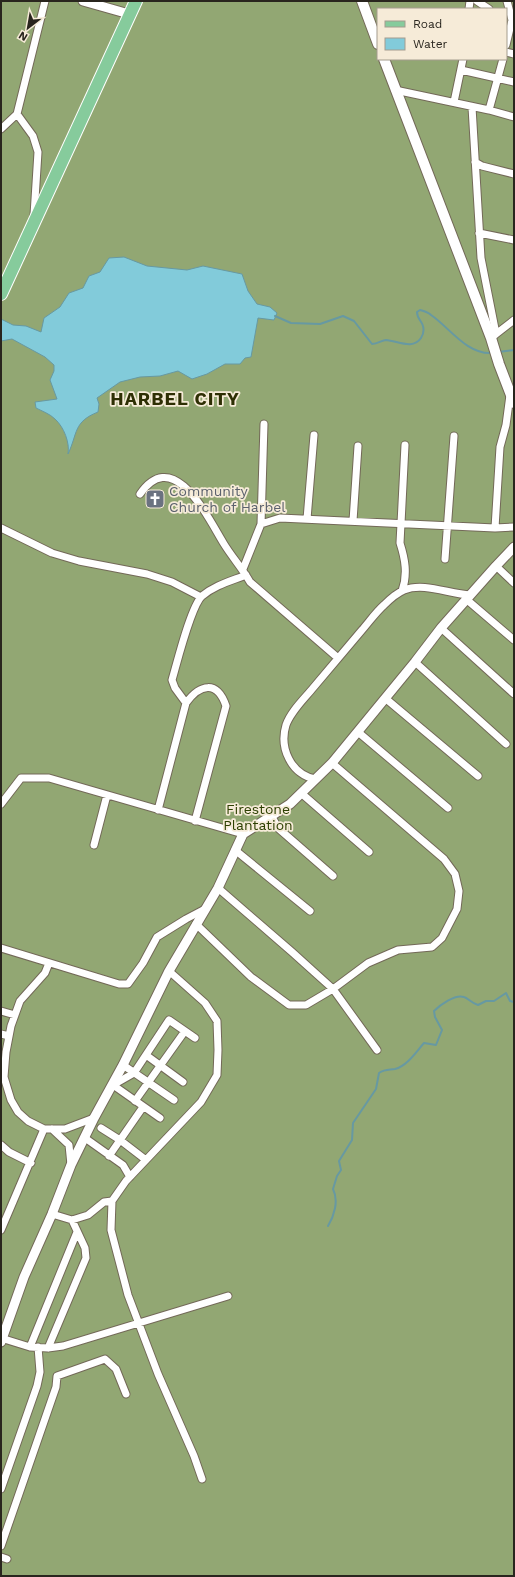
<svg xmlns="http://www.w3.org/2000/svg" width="515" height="1577" viewBox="0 0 515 1577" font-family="'Work Sans',sans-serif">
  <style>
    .forest { fill: #92a773; fill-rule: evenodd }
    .water { fill: #82cbda; stroke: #6799a2 }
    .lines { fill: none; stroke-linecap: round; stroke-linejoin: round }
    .stream { stroke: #6799a2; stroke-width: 2 }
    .minor-casing { stroke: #736958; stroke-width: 9 }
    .tertiary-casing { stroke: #736958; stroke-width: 11 }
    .secondary-casing { stroke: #736958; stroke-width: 12 }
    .primary-casing { stroke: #fff; stroke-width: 14 }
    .minor { stroke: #fff; stroke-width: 7 }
    .tertiary { stroke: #fff; stroke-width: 9 }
    .secondary { stroke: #fff; stroke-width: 10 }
    .primary { stroke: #86cb9c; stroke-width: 12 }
    .labels { text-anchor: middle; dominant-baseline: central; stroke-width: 3.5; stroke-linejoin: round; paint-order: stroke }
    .worship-label { font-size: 14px; fill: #5b616d; stroke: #f6ebd8; text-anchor: start }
    .park-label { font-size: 14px; fill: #2d4002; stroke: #f6ebd8 }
    .district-label { font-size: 18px; font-weight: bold; letter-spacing: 1px; fill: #2e2f04; stroke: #f6ebd8 }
  </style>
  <rect width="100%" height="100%" fill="#e9decb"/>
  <path class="forest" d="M1 1H514V1576H1ZM378 9H506V59H378Z"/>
  <path class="water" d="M124 257 147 266 187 270 203 266 242 274 248 291 257 304 270 307 277 313 274 320 258 318 251 357 245 358 240 364H225L207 374 192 379 178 371 160 376 140 377 120 382 97 398 99 404 98 412C73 422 78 433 68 454 70 443 64 427 55 419 50 414 42 411 36 408L35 402 57 399 50 380 54 371V365L45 357 12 339 1 341V319L13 325 26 326 41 332 44 318 60 307 69 293 83 288 89 276 100 272 109 258Z"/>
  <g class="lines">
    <path class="stream" d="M275 316 291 323 320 324 343 316 354 321 372 344C378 344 382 340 386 340 398 341 413 350 421 338 423 335 424 330 423 326 422 321 417 319 417 312L420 310C423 311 428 312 431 315 449 327 467 355 492 353
      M498 352 514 350
      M328 1226C334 1216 339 1201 333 1189L337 1176 341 1170 339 1161 352 1140 353 1123 376 1089 379 1073C385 1069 389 1070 395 1069 407 1066 416 1052 424 1043L436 1045 442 1030 435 1017 434 1011C440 1005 455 994 464 997 468 998 471 1003 478 1005L486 1001H494L506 993 510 1001 514 1002"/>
    <defs>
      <path id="minor" d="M477 1 489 9
        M469 9 470 1
        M506 45 512 20 507 1
        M506 52 514 54
        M461 70 514 82
        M395 90 489 110 514 117
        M454 102 463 59
        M472 107 481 258 496 334 491 338
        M489 110 503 59
        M1 129 17 114
        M475 162 482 166 514 174
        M34 215 38 152 33 136 17 114 45 1
        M479 233 514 240
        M496 334 514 320
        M140 494C174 445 208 518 224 544 232 557 242 568 250 582L338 658
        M307 519 314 435
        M353 521 358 446
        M261 524 280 518 495 528 514 527
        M1 528 52 553 79 561 147 574 172 582 201 597
        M495 528 500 447 506 425 510 395
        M445 559 454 436
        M496 566 514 583
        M243 569 261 524 264 424
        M402 591C408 574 405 559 400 543L405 445
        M466 599 514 640
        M441 628 514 694
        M415 662 506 744
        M385 698 478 776
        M186 703 175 688 172 680C177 663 191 606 202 596 215 585 231 581 246 575
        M358 732 448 808
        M315 779C291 774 279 748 286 725 291 711 304 699 313 688 329 669 346 649 362 630 369 622 376 612 384 605 389 600 397 593 404 590 424 582 449 594 470 595
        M301 793 369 852
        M1 804 21 778H49L243 834
        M158 810 186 703C200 684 217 680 226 706L195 821
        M272 817 278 828 333 876
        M94 845 107 795
        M235 850 310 911
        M218 888 292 952 333 989 377 1050
        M196 924 251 977 289 1005H306L333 989 368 963 398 950 432 947 442 938 457 909 459 891 455 874 444 859 332 763
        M1 948 119 984H128L143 963 157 937 186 919 205 909
        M49 963 45 973 20 1001 11 1026 6 1052 4 1077 11 1100 18 1112 28 1121 44 1129H65L94 1118
        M169 971 205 1003 217 1021 218 1050 217 1075 201 1102 126 1181 112 1201 111 1230 128 1295 158 1374 194 1456 202 1479
        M1 1011 15 1015
        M1 1034 9 1036
        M146 1055 183 1082
        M123 1065 174 1100
        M135 1101 185 1031
        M160 1118 113 1085 134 1073 169 1020 195 1038
        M101 1128 120 1140 146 1160
        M52 1129 69 1145 71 1165
        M85 1138 123 1165 130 1177
        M1 1145 9 1152 31 1163
        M109 1156 143 1107
        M52 1214 72 1220 88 1215 104 1202 112 1201
        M1 1230 44 1129
        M1 1338 30 1347 48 1348 63 1346 228 1296
        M30 1347 77 1232
        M48 1348 86 1258 85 1248 72 1220
        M1 1489 37 1386 40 1372 38 1347
        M1 1546 56 1387 57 1376 105 1359 116 1369 126 1394
        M1 1557 7 1559"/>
      <path id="tertiary" d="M83 1 129 14
        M1 1342 24 1277 52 1214 71 1165 94 1118 123 1065 169 971 218 888 243 834 290 804 332 763 415 662 441 628 496 566 514 547"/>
      <path id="secondary" d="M362 1 378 44
        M384 59 491 338 499 364 514 403"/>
      <path id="primary" d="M1 294 136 1"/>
    </defs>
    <use href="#minor" class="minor-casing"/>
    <use href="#tertiary" class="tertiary-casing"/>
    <use href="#secondary" class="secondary-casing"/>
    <use href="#primary" class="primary-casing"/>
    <use href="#minor" class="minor"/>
    <use href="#tertiary" class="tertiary"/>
    <use href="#secondary" class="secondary"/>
    <use href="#primary" class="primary"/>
  </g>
  <defs>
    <symbol id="church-square" viewBox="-11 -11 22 22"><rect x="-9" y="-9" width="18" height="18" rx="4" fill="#6b7280" stroke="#f6ebd8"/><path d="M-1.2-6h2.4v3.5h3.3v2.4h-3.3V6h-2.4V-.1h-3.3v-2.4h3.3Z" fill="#fff"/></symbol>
  </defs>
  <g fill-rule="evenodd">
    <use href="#church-square" x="144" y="488" width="22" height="22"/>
  </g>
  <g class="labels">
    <g class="worship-label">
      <text x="169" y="491">Community<tspan x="169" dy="16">Church of Harbel</tspan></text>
    </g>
    <g class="park-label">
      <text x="258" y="809">Firestone<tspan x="258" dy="16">Plantation</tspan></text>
    </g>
    <g class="district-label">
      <text x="175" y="398">HARBEL CITY</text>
    </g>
  </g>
  <rect width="515" height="1577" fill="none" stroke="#29251e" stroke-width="4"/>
  <rect x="377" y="8" width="130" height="52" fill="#f6ebd8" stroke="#a49c8e"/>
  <rect x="385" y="21" width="20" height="6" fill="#86cb9c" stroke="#a49c8e"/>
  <text x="413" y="28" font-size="12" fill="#29251e">Road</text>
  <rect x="385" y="38" width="20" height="12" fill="#82cbda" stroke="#a49c8e"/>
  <text x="413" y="48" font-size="12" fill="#29251e">Water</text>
  <g transform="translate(28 28) rotate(211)" stroke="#f6ebd8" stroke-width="3" paint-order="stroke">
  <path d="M0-3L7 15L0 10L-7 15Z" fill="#29251e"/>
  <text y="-6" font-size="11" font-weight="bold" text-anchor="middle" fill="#29251e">N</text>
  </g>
</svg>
